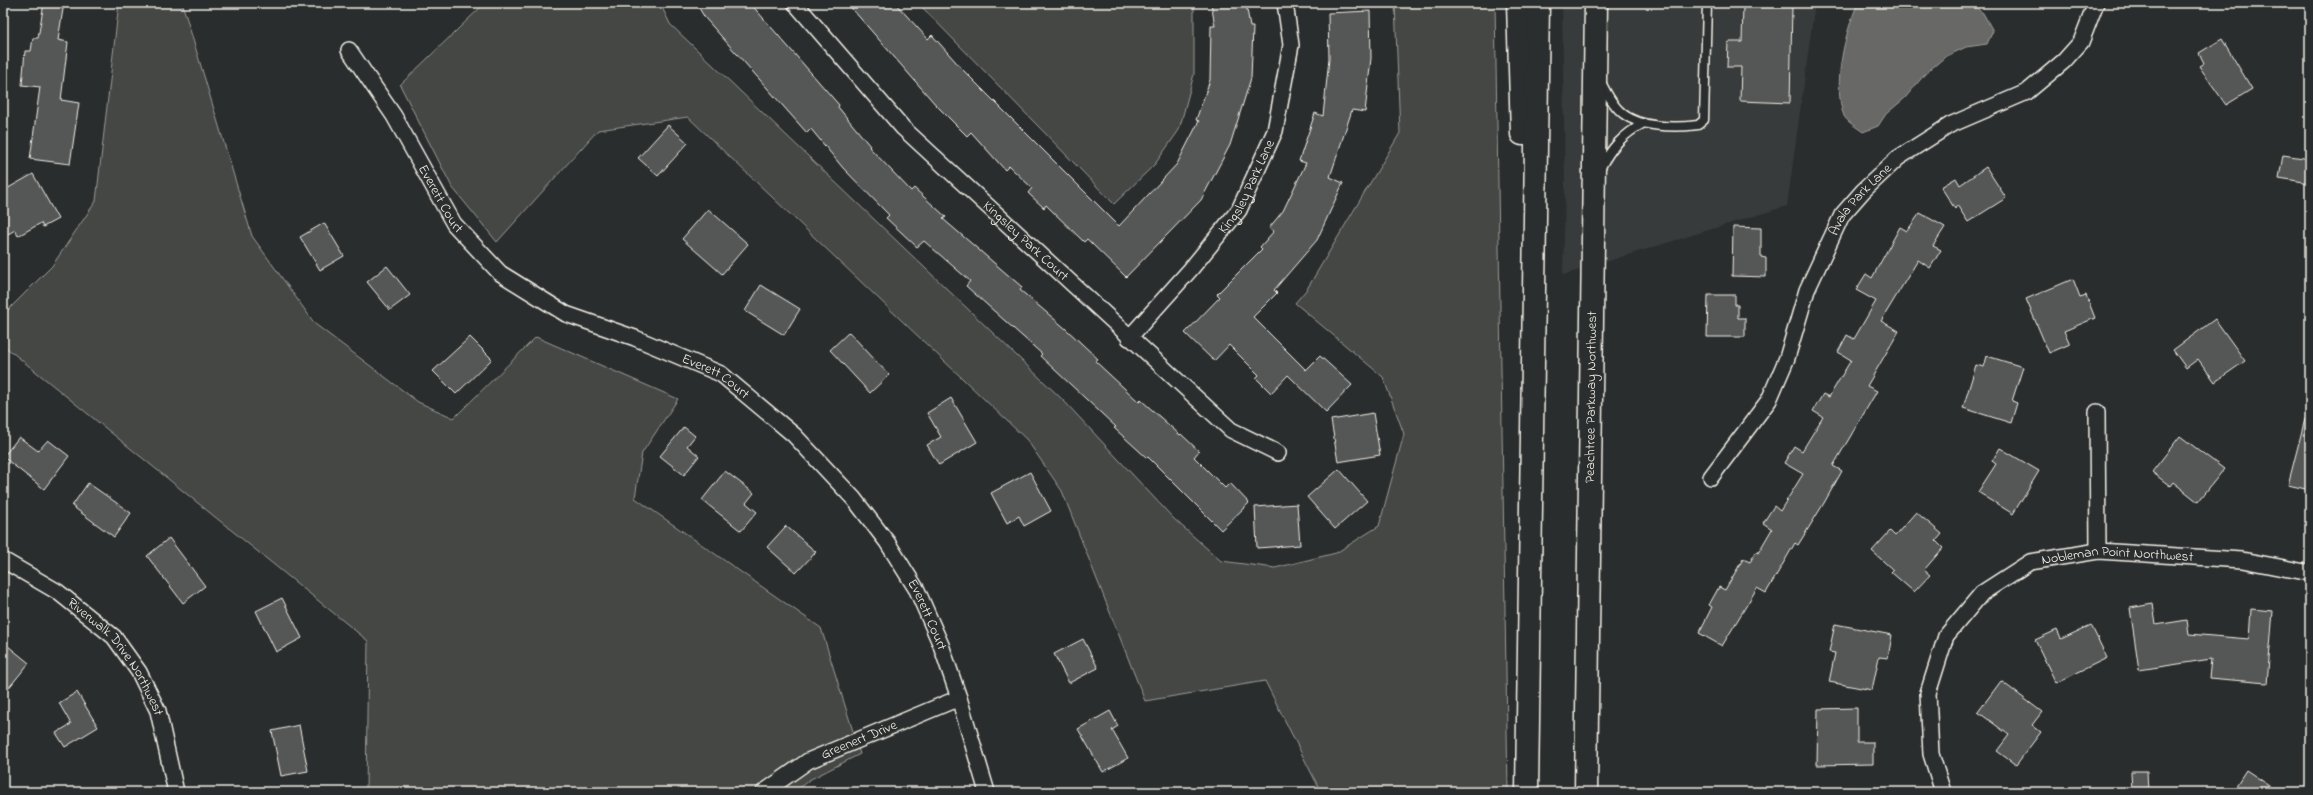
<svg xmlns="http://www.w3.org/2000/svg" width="2313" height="795" viewBox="0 0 2313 795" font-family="'Indie Flower',sans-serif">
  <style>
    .built { fill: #373a3a }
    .green { fill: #444645; stroke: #9c9c96 }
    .water { fill: #676866; stroke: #9f9f9a }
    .building { fill: #555756; stroke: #f4f1e8 }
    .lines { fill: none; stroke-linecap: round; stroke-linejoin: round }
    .service-casing { stroke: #f4f1e8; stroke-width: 11 }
    .minor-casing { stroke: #f4f1e8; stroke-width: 18 }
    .trunk-casing { stroke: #f4f1e8; stroke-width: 25 }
    .service { stroke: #2a2d2e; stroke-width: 8 }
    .minor { stroke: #2a2d2e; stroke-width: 15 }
    .trunk { stroke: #2a2d2e; stroke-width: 22 }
    .labels { text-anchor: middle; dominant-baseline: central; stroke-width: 3.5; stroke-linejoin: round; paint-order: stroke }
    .street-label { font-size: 14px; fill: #f4f1e8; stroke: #2a2d2e }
  </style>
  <rect width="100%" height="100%" fill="#2a2d2e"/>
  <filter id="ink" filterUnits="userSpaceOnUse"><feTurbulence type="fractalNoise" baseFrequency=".025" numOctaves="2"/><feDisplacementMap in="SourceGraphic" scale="8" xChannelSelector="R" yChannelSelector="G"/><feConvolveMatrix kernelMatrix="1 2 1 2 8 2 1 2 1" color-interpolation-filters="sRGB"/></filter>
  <g filter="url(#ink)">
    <path class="built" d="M1562 3H1815L1787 206 1563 275 1565 188Z"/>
    <path class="green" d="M119 3H182L252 236 315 324 418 402 454 418 536 337 678 399 642 453 635 498 821 628 860 754 809 780 794 792H366L368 641 3 345V315L52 266 96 201Z
      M485 3H660L670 24 1064 401 1174 519 1221 561 1275 568 1336 553 1379 526 1404 434 1383 377 1295 303 1307 289 1400 133 1395 3H1495L1508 792H1321L1265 681 1145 701 1062 491 1027 440 688 117 598 130 497 242 452 187 400 85Z
      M918 3H1194V74L1179 130 1155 164 1114 204Z"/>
    <path class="water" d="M1858 3H1970L1983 13 1993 31 1987 44 1966 47 1945 57 1925 74 1905 98 1886 114 1878 126 1863 132C1858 128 1847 122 1844 116 1832 85 1845 32 1858 3Z"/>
    <path class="building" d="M44 3H64L58 40 68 42 61 100 79 103 70 164 30 159 40 87 22 85 25 51H31L33 38H38Z
      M696 3H750L839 105 838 107 870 146 869 147 911 191 914 188 946 217 943 219 1022 287 1020 290 1066 329 1098 359 1095 361 1139 402 1141 400 1180 435 1181 434 1199 451 1194 457 1225 488 1230 483 1249 503 1221 530 1148 457 1147 458 1114 428 1116 427 1040 356 1042 354 966 286 970 281 924 241 917 247 886 218 889 215 843 168 811 129 807 133 705 18Z
      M847 3H895L928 39 932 35 963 70 1119 226 1177 164 1199 121 1196 120 1210 80 1211 26H1215L1211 3H1246L1250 27H1253L1251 78 1230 145 1201 200 1126 277 1087 239 1084 242 1046 205 1044 208 1028 193 1032 188 1009 166 1005 170 971 132 967 136 936 105Z
      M1743 5 1792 6 1790 103 1740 101 1741 67H1727L1728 42H1742Z
      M1370 11 1371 58 1365 112 1352 110 1330 177 1343 183 1317 240 1274 290 1277 293 1253 317 1306 370 1320 356 1352 385 1326 412 1288 375 1271 393 1256 378 1259 375 1229 345 1214 361 1185 333 1220 297 1217 294 1262 249 1260 247 1274 231 1269 228 1283 211 1306 163 1299 161 1315 113 1323 116 1329 59 1328 13Z
      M2222 39 2252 89 2226 105 2199 66 2204 63 2199 53Z
      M668 125 688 143 658 176 638 158Z
      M2283 155 2310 159V183L2279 178Z
      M1986 167 2006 198 1968 222 1957 205 1955 209 1941 187 1956 178 1960 185Z
      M33 174 58 219 43 227 41 223 18 236 15 230 3 237V191Z
      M708 209 748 244 722 274 682 239Z
      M1920 213 1945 227 1933 246 1941 250 1930 268 1918 260 1881 321 1899 331 1867 386 1877 391 1833 466 1842 471 1824 503 1798 545 1795 543 1766 593 1757 588 1722 646 1699 633 1712 607 1709 605 1719 587 1725 590 1743 559 1750 562 1756 552 1758 553 1772 529 1763 523 1774 506 1780 511 1803 474 1784 463 1794 446 1802 451 1823 417 1813 411 1823 394 1829 397 1851 360 1838 352 1847 335 1854 339 1876 301 1856 290 1866 274 1872 278 1900 227 1907 231Z
      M324 223 344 256 320 270 300 237Z
      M1733 227 1761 228V257L1766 258V277L1732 276Z
      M387 266 410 295 390 310 367 282Z
      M2073 279 2080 297 2086 295 2095 318 2064 331 2070 344 2049 353 2026 299Z
      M761 285 800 309 784 335 745 311Z
      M1708 295H1735V305H1738V318H1745V337H1707Z
      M2215 319 2245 361 2215 382 2198 359 2186 368 2173 350Z
      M849 332 889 375 870 393 830 350Z
      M470 337 492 359 456 394 433 371Z
      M1987 356 2023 367 2012 401 2017 403 2011 423 1963 408 1976 365 1984 367Z
      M951 398 977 442 939 465 927 445 941 437 927 413Z
      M1373 413 1380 455 1338 462 1331 420Z
      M2305 419 2310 420V490L2288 485Z
      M684 427 695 436 687 446 699 456 684 475 660 456Z
      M2180 436 2224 469 2198 502 2173 482 2170 486 2152 472Z
      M19 437 38 451 48 440 69 456 44 489 3 457Z
      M2000 448 2039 471 2013 514 1978 492 1996 464 1992 461Z
      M1339 469 1367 501 1335 529 1307 497Z
      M725 471 754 493 746 503 757 512 741 531 702 500Z
      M1030 472 1051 511 1024 526 1019 516 1007 523 991 493Z
      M88 483 131 513 114 537 72 506Z
      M1297 504 1300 545 1257 548 1255 507Z
      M1916 512 1942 534 1936 541 1943 548 1924 570 1930 575 1914 592 1891 572 1893 570 1872 551 1890 531 1895 536Z
      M786 526 816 552 796 573 767 547Z
      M169 538 205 586 183 603 147 556Z
      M282 598 302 638 276 652 256 611Z
      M2153 604 2156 625 2187 620 2189 634 2249 639 2251 609 2273 611 2267 683 2209 678 2211 659 2139 670 2130 608Z
      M1835 624 1892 635 1888 658 1879 657 1872 690 1829 682 1835 653 1829 652Z
      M2091 625 2107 658 2056 683 2035 640 2057 630 2061 639Z
      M1083 639 1098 668 1069 683 1054 654Z
      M3 642 29 663 3 695Z
      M2001 681 2042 712 2032 725 2041 732 2016 765 1997 751 2009 735 1978 712Z
      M77 692 98 727 65 747 56 733 71 724 59 703Z
      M1857 708V742H1873V764L1817 765 1818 709Z
      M1110 711 1118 726 1112 730 1128 758 1103 772 1078 729Z
      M299 725 308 771 281 776 272 731Z
      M2246 770 2279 792H2232Z
      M2131 771H2147L2148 792H2132Z"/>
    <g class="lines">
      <defs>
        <path id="service" d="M1601 82C1606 92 1612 104 1620 111 1637 128 1675 128 1698 125L1704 120 1707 3
          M1600 169C1611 148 1622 135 1644 123"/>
        <g id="minor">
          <path id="s1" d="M795 3 903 128 1231 430 1278 453"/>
          <path id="s2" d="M349 50 394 116 454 224 500 273 566 314 635 338 721 374 794 435 854 499 887 542 917 590 941 645 959 698 987 792"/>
          <path id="s3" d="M1129 338 1190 270 1239 210 1275 131 1291 45 1285 3"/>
          <path d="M2097 412 2098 551"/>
          <path id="s4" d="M1711 477 1769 400 1787 358 1807 290 1842 215 1863 191 1898 158 1950 125 2027 92 2064 61 2081 42 2096 3"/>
          <path id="s5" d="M3 560 58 592 114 637 139 672 158 711 176 792"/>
          <path id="s6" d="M764 792 808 761 959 698"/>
          <path id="s7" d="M1943 792 1931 754 1928 693 1946 636 1982 593 2030 562 2098 551 2242 560 2310 573"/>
        </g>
        <g id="trunk">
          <path d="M1518 3 1522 134"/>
          <path d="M1527 792 1538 3"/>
          <path id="s8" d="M1586 792 1596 3"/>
        </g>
      </defs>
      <use href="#service" class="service-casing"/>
      <use href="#minor" class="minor-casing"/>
      <use href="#trunk" class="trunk-casing"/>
      <use href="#service" class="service"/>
      <use href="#minor" class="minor"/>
      <use href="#trunk" class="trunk"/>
    </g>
  </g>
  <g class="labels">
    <g class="street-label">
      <text stroke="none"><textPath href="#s3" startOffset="193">Kingsley Park Lane</textPath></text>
      <text stroke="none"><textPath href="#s2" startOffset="175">Everett Court</textPath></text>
      <text stroke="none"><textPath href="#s4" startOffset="319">Avala Park Lane</textPath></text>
      <text stroke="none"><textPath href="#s1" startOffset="332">Kingsley Park Court</textPath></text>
      <text stroke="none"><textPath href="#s2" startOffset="511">Everett Court</textPath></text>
      <text stroke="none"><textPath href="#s8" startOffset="395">Peachtree Parkway Northwest</textPath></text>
      <text stroke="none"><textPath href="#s7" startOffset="362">Nobleman Point Northwest</textPath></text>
      <text stroke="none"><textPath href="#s2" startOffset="835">Everett Court</textPath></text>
      <text stroke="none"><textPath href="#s5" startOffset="152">Riverwalk Drive Northwest</textPath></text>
      <text stroke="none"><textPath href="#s6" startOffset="109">Greenert Drive</textPath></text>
    </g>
  </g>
  <rect width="2313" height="795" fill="none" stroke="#2a2d2e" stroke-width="16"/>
  <rect x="8" y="8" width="2297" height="779" fill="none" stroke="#f4f1e8" stroke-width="1.5" filter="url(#ink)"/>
</svg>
